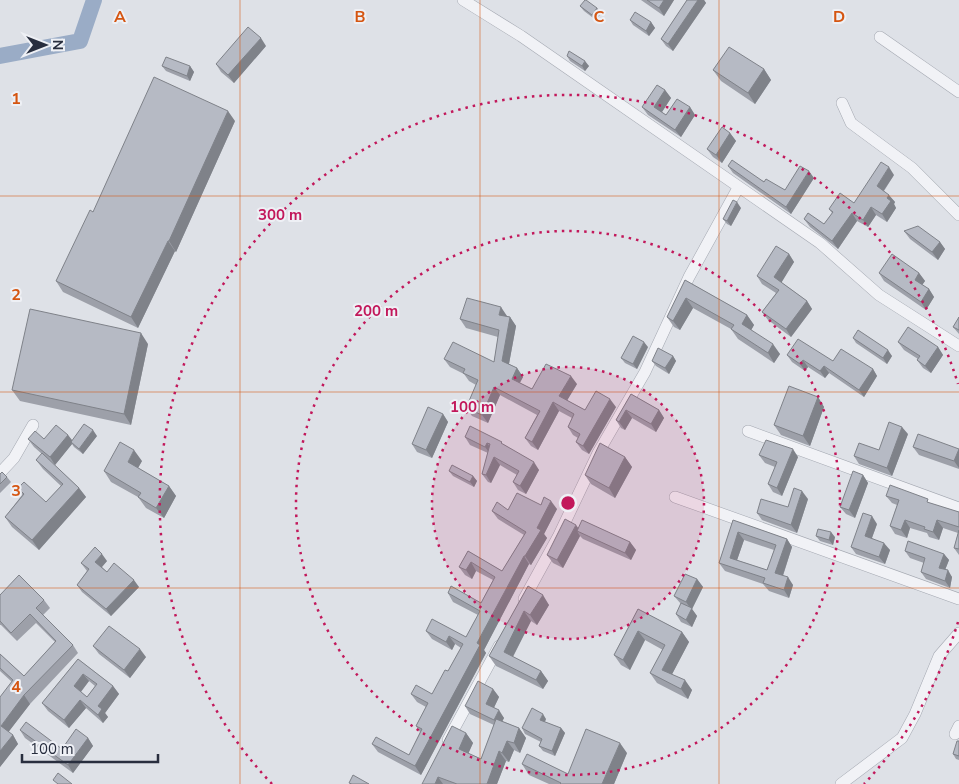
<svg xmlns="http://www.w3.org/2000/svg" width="959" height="784" viewBox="0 0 959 784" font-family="'Nunito Sans',sans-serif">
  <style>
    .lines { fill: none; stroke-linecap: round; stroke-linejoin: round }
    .river { stroke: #9aacc6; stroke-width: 16 }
    .minor-casing { stroke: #a4a8b1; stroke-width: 12 }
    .minor { stroke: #f1f2f6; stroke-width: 11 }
    .wall { fill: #9da0a9; fill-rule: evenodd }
    .shaded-wall { fill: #7f8289 }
    .building { fill: #b6bac4; stroke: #7f8289; fill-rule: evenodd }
    .grid { fill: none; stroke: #d55511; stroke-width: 1; stroke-opacity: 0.55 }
    .ring { fill: none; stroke: #c2185b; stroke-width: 2.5; stroke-dasharray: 2.5 5 }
    .grid-label { font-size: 16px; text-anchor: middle; font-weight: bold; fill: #d55511; stroke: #eef0f5; stroke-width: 4; stroke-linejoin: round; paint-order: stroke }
    .centre { fill: #c2185b; stroke: #eef0f5; stroke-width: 2.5 }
    .ring-label { font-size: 15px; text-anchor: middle; font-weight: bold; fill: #c2185b; stroke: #eef0f5; stroke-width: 4; stroke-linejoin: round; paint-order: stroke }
  </style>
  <rect width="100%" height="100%" fill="#dee1e7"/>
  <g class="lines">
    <path class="river" d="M0 56 80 41 94 0"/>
    <defs>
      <path id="minor" d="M463 0 521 36 820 243 879 295 959 346
        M880 37 959 92
        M842 103 851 123 912 168 959 215
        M748 431 959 508
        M0 473 14 458 33 425
        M675 497 959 599
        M524 599 558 537 598 453 645 372 689 277 738 188
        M955 734 959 726
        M448 740 499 646
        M841 784 902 738 915 714 939 656 959 633"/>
    </defs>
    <use href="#minor" class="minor-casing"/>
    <use href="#minor" class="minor"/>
  </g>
  <path class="wall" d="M641 0H674L664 16Z
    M687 0H704L706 3 673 51 666 46 661 39Z
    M580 6 597 8 601 13 596 20 584 11Z
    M630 20 651 22 655 28 649 36 633 25Z
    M266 46 234 83 221 72 216 64Z
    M567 56 589 66 585 71 570 61Z
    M162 66H190L194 72 190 81 166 71Z
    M764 69 771 80 755 104 721 81 713 70Z
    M665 90 671 98 662 112 666 115 690 107 695 115 681 137 648 115 642 107Z
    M235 121 176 252 175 251 138 328 63 292 56 281 93 212Z
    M730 133 736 141 722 163 713 157 707 149Z
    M728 166 785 190 814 178 791 214 733 173Z
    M894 175 884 191 895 202 894 204 896 208 887 222 876 215 868 227 857 221 838 249 810 227 804 219 824 224 832 213 829 209 854 203Z
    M741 208 731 226 727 224 723 219Z
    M904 231 940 242 945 249 938 260 910 239Z
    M789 254 794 262 781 282 807 301 812 309 791 337 768 320 762 312 776 293 762 284 757 276Z
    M879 273H919L925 281 922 285 929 289 934 297 926 310 884 281Z
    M685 280 747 315 754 325 751 330 780 354 774 363 738 339 731 329 693 308 680 330 674 327 667 317Z
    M507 316 510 317 516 326 509 364 517 368 523 377 520 383 532 389 577 384 567 400 585 410 616 407 589 454 582 450 576 442 578 438 573 435 568 427 572 418 559 411 538 450 531 446 525 438 537 415 500 395 488 423 472 416 466 408 476 385 469 381 464 374 450 367 444 359 494 362 498 337 466 328 460 319Z
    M959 317V334L953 327Z
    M853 338 892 356 887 364 856 343Z
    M898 342 938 347 943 355 931 373 923 368 917 360 918 359 904 350Z
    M148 344 131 425 20 401 12 390Z
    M648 347 637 369 625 363 621 358Z
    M787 355 833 361 873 369 877 376 864 397 829 373 825 378 808 367 805 371 792 362Z
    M673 356 676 361 669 374 656 366 652 361Z
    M631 394 659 410 664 418 656 432 632 418 625 430 621 428 616 420Z
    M818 397 824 407 810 446 781 435 774 425Z
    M443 414 448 422 432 458 417 452 412 444Z
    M908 434 892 476 859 464 854 456 879 450Z
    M68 435 72 440 97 436 83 454 74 447 72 444 55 465 47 458 79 488 86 497 39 550 12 527 5 517 22 495 18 488 46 502 61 486 43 469 36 460 42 454 34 447 28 439H44Z
    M465 437 505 445 539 470 526 494 518 490 513 482 517 475 500 465 491 483 488 482 482 474 488 453 470 445Z
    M913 447 959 449V469L919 455Z
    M759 455 798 457 782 496 773 492 768 484 775 467 765 463Z
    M625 457 632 467 615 498 591 484 585 475Z
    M142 461 138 468 169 486 176 496 164 518 146 508 138 497 111 482 104 471Z
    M449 471 473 476 477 481 474 487 453 476Z
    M0 474 7 477 11 482 0 493Z
    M863 475 868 483 855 518 846 514 840 507Z
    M886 496 932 504 959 512V555L954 548 958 533 943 528 939 540 929 537 927 533 910 528 907 538 895 534 890 526 897 505 892 503Z
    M808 499 797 533 762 520 757 513 788 507Z
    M541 505 557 509 544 534 547 538 531 565 529 564 484 650 486 653 421 775 378 752 372 744 409 755 420 732 416 726 426 707 417 702 411 694H432L448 671 461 648 455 644 452 650 432 639 426 631 466 637 478 615 453 602 448 593 481 603 493 580 476 571 472 579 465 575 459 567 468 551 502 571 524 535 498 519 492 511 508 510Z
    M733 520 787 539 792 547 783 576 793 585 789 598 769 591 763 584 725 571 719 563ZM744 540 774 550 767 570 737 560Z
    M877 524 872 538 890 550 885 564 856 554 851 547Z
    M578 528 630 542 636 550 631 560 583 539 580 536 563 568 553 563 547 555Z
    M816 536 835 537 833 545 820 541Z
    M905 551 944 554 949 560 945 570 952 577 950 588 926 579 921 572 924 563 910 558Z
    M107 561 102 567 107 572 139 587 111 616 82 592 77 585 87 571 81 563Z
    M697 579 703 587 692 609 697 616 692 627 681 622 676 614 681 604 674 596Z
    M528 586 549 605 537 625 531 621 513 657 541 671 548 681 543 689 496 666 489 656Z
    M0 595 44 600 50 608 43 615 73 645 78 653 30 704 8 732 13 735 18 744 0 767 12 682 0 671V654L24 676 55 642 36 623 17 641 1 625H0Z
    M638 609 682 632 689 642 672 674 692 690 688 699 657 683 650 673 663 650 645 640 630 670 621 665 614 655Z
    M93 646 146 657 130 678 99 654Z
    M78 659 113 686 119 694 105 713 108 717 103 723 86 708 69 728 48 711 42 703ZM89 681 95 686 87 697 81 692Z
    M493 689 499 697 494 707 504 718 502 721 519 728 526 738 520 753 514 750 509 762 506 761 497 784H422L466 733 473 743 468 753 481 759 494 725 470 714 465 706Z
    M546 719 545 722 561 728 565 733 555 756 543 751 539 746 541 742 525 734 522 728Z
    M20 730 62 749 88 738 93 746 73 773 25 738Z
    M959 741V760L956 759 953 754Z
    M627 753 614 784H549L529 775 522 764 568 774Z"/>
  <path class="shaded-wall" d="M664 0H674L664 16 659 8Z
    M698 0H704L706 3 673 51 668 44Z
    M597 8 601 13 596 20 592 15Z
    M651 22 655 28 649 36 646 31Z
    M261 38 266 46 234 83 228 75Z
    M585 61 589 66 585 71 582 66Z
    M190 66 194 72 190 81 187 76Z
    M764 69 771 80 755 104 748 93Z
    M665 90 671 98 660 115 654 107Z
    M690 107 695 115 681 137 675 130Z
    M228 111 235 121 176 252 169 241Z
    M730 133 736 141 722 163 716 155Z
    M889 167 894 175 882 193 877 186Z
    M809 171 814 178 791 214 786 207Z
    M889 195 895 202 894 204 896 208 887 222 882 214 887 198Z
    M737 202 741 208 731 226 727 221Z
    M871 207 876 215 868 227 863 220Z
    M852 213 857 221 838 249 832 241Z
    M168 241 175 251 138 328 131 317Z
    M940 242 945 249 938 260 932 252Z
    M789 254 794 262 780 285 774 277Z
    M919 273 925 281 920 288 915 280Z
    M929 289 934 297 926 310 921 302Z
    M686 298 693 308 680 330 673 321Z
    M807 301 812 309 791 337 786 329Z
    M501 307 507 316 505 323 499 315Z
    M747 315 754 325 749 334 742 324Z
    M510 317 516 326 508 369 502 361Z
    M141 333 148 344 131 425 124 414Z
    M644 342 648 347 637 369 633 364Z
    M773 344 780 354 774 363 768 353Z
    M938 347 943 355 931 373 925 366Z
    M888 350 892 356 887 364 883 358Z
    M673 356 676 361 669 374 665 368Z
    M803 360 808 367 805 371 800 364Z
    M824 366 829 373 825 378 820 371Z
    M517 368 523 377 517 387 512 379Z
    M873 369 877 376 864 397 859 390Z
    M571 376 577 384 565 404 559 396Z
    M494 387 500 395 488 423 482 415Z
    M818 397 824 407 810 446 803 436Z
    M610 399 616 407 589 454 583 446Z
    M553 402 559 411 538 450 532 442Z
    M626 410 632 418 625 430 619 422Z
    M659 410 664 418 656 432 651 424Z
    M443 414 448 422 432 458 426 450Z
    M902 427 908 434 892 476 887 468Z
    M93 430 97 436 83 454 79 449Z
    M68 435 74 443 71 442 72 444 55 465 50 457Z
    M487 443 493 451 491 455 485 447Z
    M793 449 798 457 782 496 777 488Z
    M959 449V468L954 461Z
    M134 450 142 461 135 473 128 462Z
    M494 457 500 465 491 483 486 475Z
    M625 457 632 467 615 498 609 488Z
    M534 462 539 470 526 494 520 486Z
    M863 475 868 483 855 518 849 510Z
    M473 476 477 481 474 487 470 482Z
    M169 486 176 496 164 518 156 508Z
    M79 488 86 497 39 550 32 540Z
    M802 491 808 499 797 533 791 525Z
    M551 501 557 509 544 534 547 538 531 565 525 556 537 528Z
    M872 516 877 524 870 543 865 536Z
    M905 520 910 528 907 538 901 530Z
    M937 520 943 528 939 540 933 532Z
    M576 525 582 533 577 531 580 536 563 568 557 560Z
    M738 532 744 540 735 566 730 558Z
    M831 532 835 537 833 545 829 540Z
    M787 539 792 547 781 581 775 573Z
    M630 542 636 550 631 560 625 553Z
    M884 543 890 550 885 564 879 557Z
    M102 554 107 561 100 569 95 562Z
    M944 554 949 560 943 575 939 568Z
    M524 556 529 564 484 650 486 653 421 775 415 766 477 643Z
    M471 562 476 571 472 579 466 570Z
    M948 570 952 577 950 588 945 581Z
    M788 577 793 585 789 598 784 590Z
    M697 579 703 587 692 609 697 616 692 627 686 620 691 609 686 602Z
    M134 580 139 587 111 616 106 609Z
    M543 595 549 605 537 625 530 615Z
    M524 611 531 621 510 662 504 652Z
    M638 631 645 640 630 670 623 660Z
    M682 632 689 642 669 680 662 670Z
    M449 636 455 644 452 650 446 642Z
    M140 649 146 657 130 678 124 670Z
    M541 671 548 681 543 689 536 680Z
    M83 674 89 681 79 694 74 686Z
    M685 680 692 690 688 699 681 689Z
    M113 686 119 694 105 713 108 717 103 723 98 715V706Z
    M493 689 499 697 492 712 486 704Z
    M24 695 30 704 7 734 1 726Z
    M80 700 86 708 69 728 64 720Z
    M499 710 504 718 499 728 494 720Z
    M543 714 546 719 543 725 540 720Z
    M519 728 526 738 520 753 514 743Z
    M561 728 565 733 555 756 552 751Z
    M466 733 473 743 466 759 459 749Z
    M13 735 18 744 0 767V751Z
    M88 738 93 746 73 773 68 765Z
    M507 741 514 750 509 762 502 753Z
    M620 743 627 753 614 784H602Z
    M499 751 506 761 497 784H487Z
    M438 777 443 784H435Z"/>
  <path class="building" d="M585 0H586L597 8 592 15 580 6Z
    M647 0H664L659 8Z
    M687 0H698L668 44 661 39Z
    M635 12 651 22 646 31 630 20Z
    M248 27 261 38 228 75 216 64Z
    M729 47 764 69 748 93 713 70Z
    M569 51 585 61 582 66 567 56Z
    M166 57 190 66 187 76 162 66Z
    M154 77 228 111 169 241H168L131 317 56 281 90 210 93 212Z
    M657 85 665 90 654 107 666 115 677 99 690 107 675 130 642 107Z
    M722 127 730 133 716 155 707 149Z
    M732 160 764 182 766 179 785 190 800 166 809 171 786 207 728 166Z
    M881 162 889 167 877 186 889 195 887 198 891 201 882 214 871 207 863 220 852 213 832 241 804 219 808 213 824 224 833 212 829 209 840 193 854 203Z
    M733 200 737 202 727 221 723 219Z
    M918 226 940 242 932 252 904 231Z
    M776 246 789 254 774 277 807 301 786 329 762 312 779 290 757 276Z
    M892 254 919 273 915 280 929 289 921 302 879 273Z
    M685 280 747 315 742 324 773 344 768 353 731 329 734 325 686 298 673 321 667 317Z
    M467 298 501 307 499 315 510 317 502 361 517 368 512 379 532 389 546 364 571 376 559 396 585 410 596 391 610 399 583 446 576 442 580 434 568 427 574 414 553 402 532 442 525 438 540 411 494 387 482 415 466 408 478 380 463 373 465 369 444 359 453 342 494 362 499 330 460 319Z
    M30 309 141 333 124 414 12 390Z
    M959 317V330L953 327Z
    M908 327 938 347 925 366 917 360 920 356 898 342Z
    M858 330 888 350 883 358 853 338Z
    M633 336 644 342 633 364 621 358Z
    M798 339 833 361 841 349 873 369 859 390 824 366 820 371 803 360 800 364 787 355Z
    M658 348 673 356 665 368 652 361Z
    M789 386 818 397 803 436 774 425Z
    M631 394 659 410 651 424 626 410 619 422 616 420Z
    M428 407 443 414 426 450 412 444Z
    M889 422 902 427 887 468 854 456 859 443 879 450Z
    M84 424 93 430 79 449 71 442Z
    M56 425 68 435 50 457 28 439 35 431 44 439Z
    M470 426 502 442 501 443 534 462 520 486 513 482 519 471 494 457 486 475 482 474 490 444 487 443 485 447 465 437Z
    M918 434 959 449 954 461 913 447Z
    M766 440 793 449 777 488 768 484 777 462 759 455Z
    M120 442 134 450 128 462 169 486 156 508 138 497 141 493 104 471Z
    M600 443 625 457 609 488 585 475Z
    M42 453 79 488 32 540 5 517 24 494 18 488 24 482 46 502 63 484 36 460Z
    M452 465 473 476 470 482 449 471Z
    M853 471 863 475 849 510 840 507Z
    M2 472 7 477 0 484V474Z
    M890 485 928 499 927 502 959 512V527L937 520 933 532 924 529 925 527 905 520 901 530 890 526 899 500 886 496Z
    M794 488 802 491 791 525 757 513 761 499 788 507Z
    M517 493 541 505 544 497 551 501 537 528 541 530 525 556H524L477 643 480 645 415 766 372 744 376 737 409 755 422 729 416 726 428 703 411 694 416 685 432 694 445 670 448 671 463 644 449 636 446 642 426 631 432 619 466 637 480 611 448 593 451 586 481 603 495 577 471 562 466 570 459 567 468 551 502 571 526 532 492 511 497 502 508 510Z
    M863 513 872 516 865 536 884 543 879 557 851 547Z
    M565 519 576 525 557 560 547 555Z
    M582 520 630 542 625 553 577 531Z
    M733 520 787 539 775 573 788 577 784 590 763 583 765 578 719 563ZM738 532 776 545 767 570 730 558Z
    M818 529 831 532 829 540 816 536Z
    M959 530V549L954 548Z
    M908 541 944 554 939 568 948 570 945 581 921 572 925 558 905 551Z
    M95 547 102 554 95 562 107 572 114 563 134 580 106 609 77 585 89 569 81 563Z
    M685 574 697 579 686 602 674 596Z
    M19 575 44 600 36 608 73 645 24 695 1 726 13 735 0 751V697L13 680 0 668V654L24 676 56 641 30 614 11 633 0 621V595Z
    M528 586 543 595 530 615 524 611 504 652 541 671 536 680 489 656Z
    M681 603 692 608 686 620 676 614Z
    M638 609 682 632 662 670 685 680 681 689 650 673 665 645 638 631 623 660 614 655Z
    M109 626 140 649 124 670 93 646Z
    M78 659 113 686 98 706 102 709 98 715 80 700 64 720 42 703ZM83 674 97 684 87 697 74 686Z
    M478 681 493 689 486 704 499 710 494 720 465 706Z
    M532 708 543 714 540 720 561 728 552 751 539 746 542 739 522 728Z
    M496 719 519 728 514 743 507 741 502 753 499 751 487 784H457L438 777 435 784H422L452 726 466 733 459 749 481 759Z
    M26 722 62 749 76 729 88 738 68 765 20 730Z
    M586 729 620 743 602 784H560L561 783 522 764 527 754 568 774Z
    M957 741H959V756L953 754Z
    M58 773 72 784H58L53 780Z
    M353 775 369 784H352L349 783Z"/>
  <path class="grid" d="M240 0V784M480 0V784M719 0V784M0 196H959M0 392H959M0 588H959"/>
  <circle cx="568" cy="503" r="136" fill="#c2185b" fill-opacity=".12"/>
  <g class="ring">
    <circle cx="568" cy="503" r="136"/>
    <circle cx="568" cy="503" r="272"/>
    <path d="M958 622A408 408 0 0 1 864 784M272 784A408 408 0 1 1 958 384"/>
  </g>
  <g class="grid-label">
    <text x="120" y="22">A</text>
    <text x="360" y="22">B</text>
    <text x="599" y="22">C</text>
    <text x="839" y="22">D</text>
    <text x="16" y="104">1</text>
    <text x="16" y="300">2</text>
    <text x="16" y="496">3</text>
    <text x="16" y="692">4</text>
  </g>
  <circle cx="568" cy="503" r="8" class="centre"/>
  <g class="ring-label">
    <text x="280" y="220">300 m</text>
    <text x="376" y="316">200 m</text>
    <text x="472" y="412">100 m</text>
  </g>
  <g transform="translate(45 45) rotate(90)" stroke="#eef0f5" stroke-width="4" paint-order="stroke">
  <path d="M0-4L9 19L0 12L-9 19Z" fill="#282e3e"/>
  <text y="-8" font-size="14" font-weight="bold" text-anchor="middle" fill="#282e3e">N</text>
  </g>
  <path d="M22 754v8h136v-8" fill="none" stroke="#282e3e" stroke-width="2.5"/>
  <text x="30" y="754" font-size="15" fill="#282e3e" stroke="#eef0f5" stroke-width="4" paint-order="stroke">100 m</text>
</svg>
